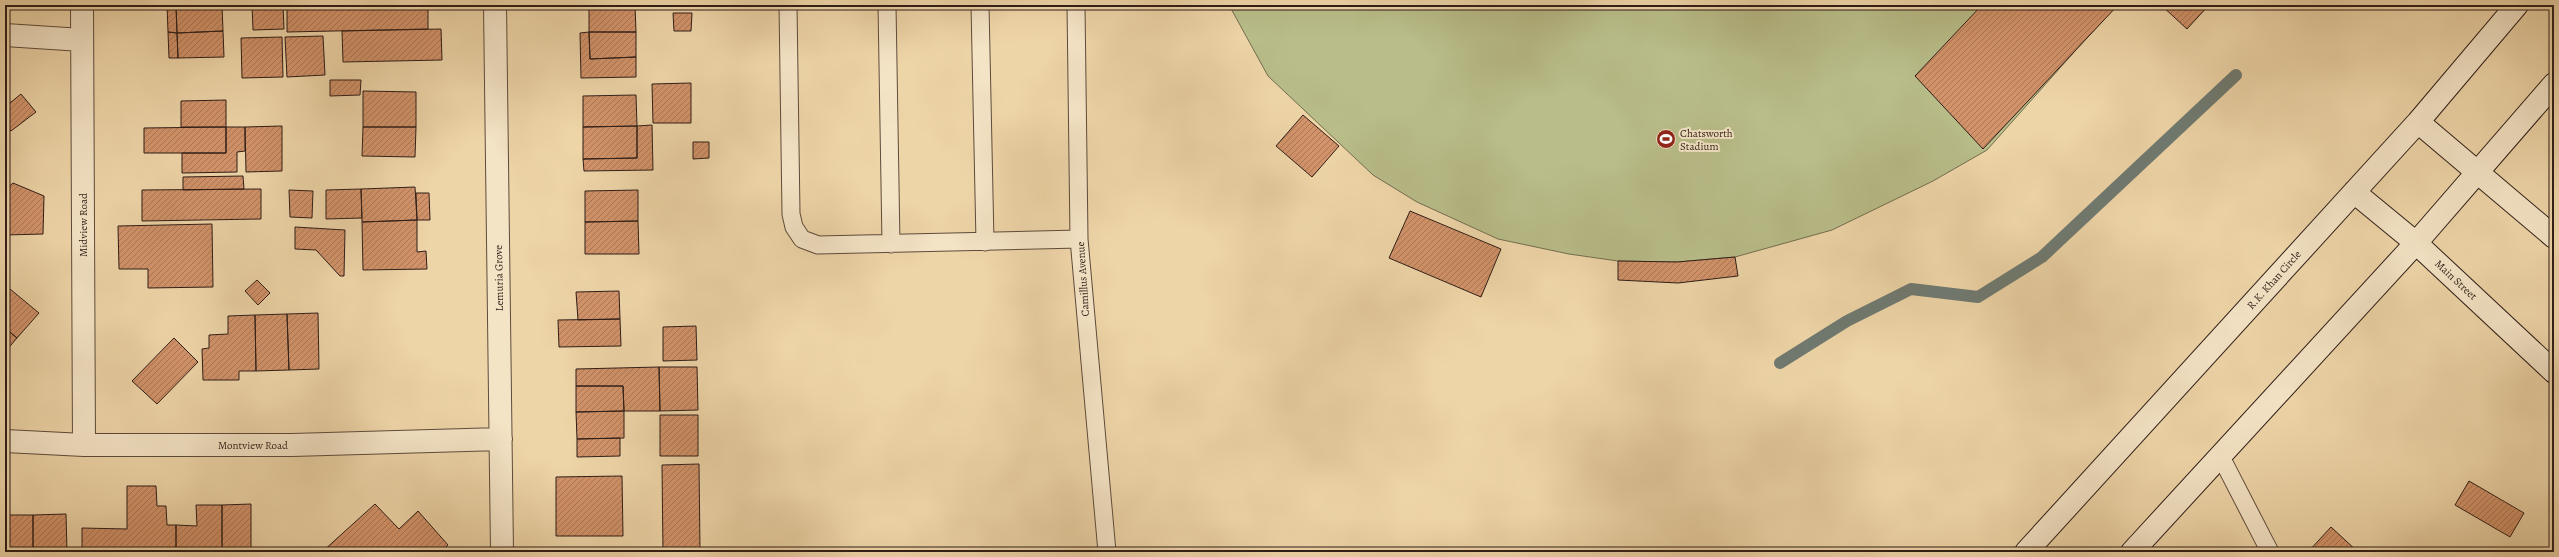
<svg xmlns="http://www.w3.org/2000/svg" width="2559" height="557" viewBox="0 0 2559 557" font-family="Alegreya,serif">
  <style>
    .pitch { fill: #b8bd89; stroke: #736d50 }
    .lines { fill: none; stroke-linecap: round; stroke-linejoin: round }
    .stream { stroke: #6f7a71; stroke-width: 12 }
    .building { fill: url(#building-hatch); stroke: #2e1d17 }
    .lane-casing { stroke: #5e4b3b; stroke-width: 19 }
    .street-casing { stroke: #5e4b3b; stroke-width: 24 }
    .secondary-casing { stroke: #2e1d17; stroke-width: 24 }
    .lane { stroke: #f4e4c6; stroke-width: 17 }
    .street { stroke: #f4e4c6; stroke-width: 22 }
    .secondary { stroke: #f4e4c6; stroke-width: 22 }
    .labels { text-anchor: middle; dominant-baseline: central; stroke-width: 4; stroke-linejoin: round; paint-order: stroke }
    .poi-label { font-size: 11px; fill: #2e1d17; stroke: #f4e4c6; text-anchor: start }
    .street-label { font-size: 11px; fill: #2e1d17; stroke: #f4e4c6 }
  </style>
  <defs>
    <pattern id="building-hatch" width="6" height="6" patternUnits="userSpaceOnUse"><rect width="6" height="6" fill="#d2936a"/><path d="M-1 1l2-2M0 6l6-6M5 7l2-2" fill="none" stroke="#ab7756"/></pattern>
  </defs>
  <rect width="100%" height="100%" fill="#eed5a8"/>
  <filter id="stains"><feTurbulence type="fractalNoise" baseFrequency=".005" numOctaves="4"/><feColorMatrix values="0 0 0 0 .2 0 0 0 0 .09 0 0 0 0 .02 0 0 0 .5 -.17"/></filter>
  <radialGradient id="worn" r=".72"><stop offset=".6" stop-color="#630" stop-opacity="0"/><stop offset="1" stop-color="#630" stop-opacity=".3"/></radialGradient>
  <path class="pitch" d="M1229 5H2116L1987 150 1933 181 1832 230 1735 257 1677 262 1618 261 1569 254 1498 239 1417 202 1373 175 1268 76Z"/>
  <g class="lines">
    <path class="stream" d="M1780 363 1847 321 1911 289 1978 297 2042 257 2236 75"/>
  </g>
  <path class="building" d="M167 5H176L177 33 168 32Z
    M176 5H222L223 31 177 33Z
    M252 5H283L284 29 253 30Z
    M287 5H428V29L287 32Z
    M1982 5H2118L1983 149 1915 76Z
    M2161 5H2209L2187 29Z
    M635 6 636 32H589V7Z
    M673 13H692L691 31H674Z
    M441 29 442 60 343 62 342 31Z
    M223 31 224 57 178 58 177 33Z
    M168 32 177 33 178 58H169Z
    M589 32 590 59 636 57V77L581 78 580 33Z
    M589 32H636V57L590 59Z
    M323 36 325 75 287 77 285 37Z
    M282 37 283 77 242 78 241 38Z
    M330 80H361L360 95 330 96Z
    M691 83V123H653L652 84Z
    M363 91 416 92V127H363Z
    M21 94 36 112 11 131 5 124V107Z
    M636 95 637 126 583 127V96Z
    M226 100V127H181V101Z
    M1303 115 1339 146 1312 177 1276 146Z
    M652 125 653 170 584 171 583 159 637 158V126Z
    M282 126V171L246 172 245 127Z
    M637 126V158L583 159V127Z
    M226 127H245V151L237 152V172L182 173V153H226Z
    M226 127V153H144V128Z
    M363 127H416L415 157 362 156Z
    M693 142H709V158L693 159Z
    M243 176 244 189 183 190V177Z
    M13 183 44 196 43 234 5 235V190Z
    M415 187 417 220 362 222 361 189Z
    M261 189V219L142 221V190Z
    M361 189 362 218 326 219V190Z
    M289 190 313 191 312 218 290 217Z
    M638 190V221L585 222V191Z
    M416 193H429L430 220H417Z
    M1410 211 1501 249 1481 297 1389 258Z
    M417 220V252L426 251 427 269 363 270 362 222Z
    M638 221 639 254H585V222Z
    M212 224 213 287 148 288V269H119L118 226Z
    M295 227 345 230 344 276H340L316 250 295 249Z
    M1735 257 1738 276 1678 283 1618 280V261L1677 262Z
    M257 280 270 293 258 305 245 291Z
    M10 289 39 313 17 338 5 328V295Z
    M619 291 620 319 578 320 576 292Z
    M318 313 319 369 289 370 287 314Z
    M287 314 289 370 256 371 255 315Z
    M255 315 256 371H239V380H203L202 349 209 348V335L228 334V316Z
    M620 319 621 346 559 347 558 320Z
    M696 326 697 360 663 361V327Z
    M5 328 17 338 5 352Z
    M174 338 198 362 157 404 132 381Z
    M659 367 660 411H624L623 386H576V369Z
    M659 367H697L698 410 660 411Z
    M576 386H623L624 411 576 412Z
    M624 411V438L577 439 576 412Z
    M660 415H698V456H660Z
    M620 438V456L577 457V439Z
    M699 464 700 551 663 552 662 465Z
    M622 476 623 536H556V477Z
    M2469 481 2524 513 2510 537 2455 505Z
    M127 486H156L157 506H166L167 525H176V552H82V528L127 529Z
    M251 504V552H222V505Z
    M375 504 399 529 418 511 448 545 441 552H322Z
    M196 505H222V552H176V525L197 526Z
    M66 514 67 552H33V515Z
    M5 515H33V552H5Z
    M2331 527 2358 552H2308Z"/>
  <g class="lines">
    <defs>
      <path id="lane" d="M788 5 791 214 794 227 802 239 818 245 1079 239
        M887 5 891 244
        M980 5 985 242
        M1076 5 1079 239 1107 552
        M2220 455 2270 552"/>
      <path id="street" d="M82 5 84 445
        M495 5 502 552
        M5 35 82 40
        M5 441 84 445H292L501 439"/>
      <path id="secondary" d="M2418 122 2554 237
        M2354 192 2416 243 2554 372
        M2026 552 2418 122 2517 5
        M2132 552 2416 243 2554 84"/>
    </defs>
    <use href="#lane" class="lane-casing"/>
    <use href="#street" class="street-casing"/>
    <use href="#secondary" class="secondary-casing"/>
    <use href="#lane" class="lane"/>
    <use href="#street" class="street"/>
    <use href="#secondary" class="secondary"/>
  </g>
  <defs>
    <symbol id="stadium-disc" viewBox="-11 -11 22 22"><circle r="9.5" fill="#8f2418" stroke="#f4e4c6"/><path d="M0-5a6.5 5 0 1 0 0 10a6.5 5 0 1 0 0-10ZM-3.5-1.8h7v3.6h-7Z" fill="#fff"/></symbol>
  </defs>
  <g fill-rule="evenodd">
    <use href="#stadium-disc" x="1655" y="128" width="22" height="22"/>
  </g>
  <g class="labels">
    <g class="poi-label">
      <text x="1680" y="133">Chatsworth<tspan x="1680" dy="13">Stadium</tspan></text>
    </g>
    <g class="street-label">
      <text transform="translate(83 225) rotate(-90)">Midview Road</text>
      <text transform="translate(499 278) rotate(-91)">Lemuria Grove</text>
      <text transform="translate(1083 279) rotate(-94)">Camillus Avenue</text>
      <text transform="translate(2274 280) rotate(-48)">R.K. Khan Circle</text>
      <text transform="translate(2456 280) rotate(43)">Main Street</text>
      <text x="253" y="445">Montview Road</text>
    </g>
  </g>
  <rect width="2559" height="557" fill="none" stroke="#eed5a8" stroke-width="20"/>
  <rect x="6" y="6" width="2547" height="545" fill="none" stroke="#2e1d17" stroke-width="2"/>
  <rect x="10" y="10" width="2539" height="537" fill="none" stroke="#2e1d17"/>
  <rect width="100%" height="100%" filter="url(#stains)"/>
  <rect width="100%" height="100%" fill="url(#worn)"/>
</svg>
